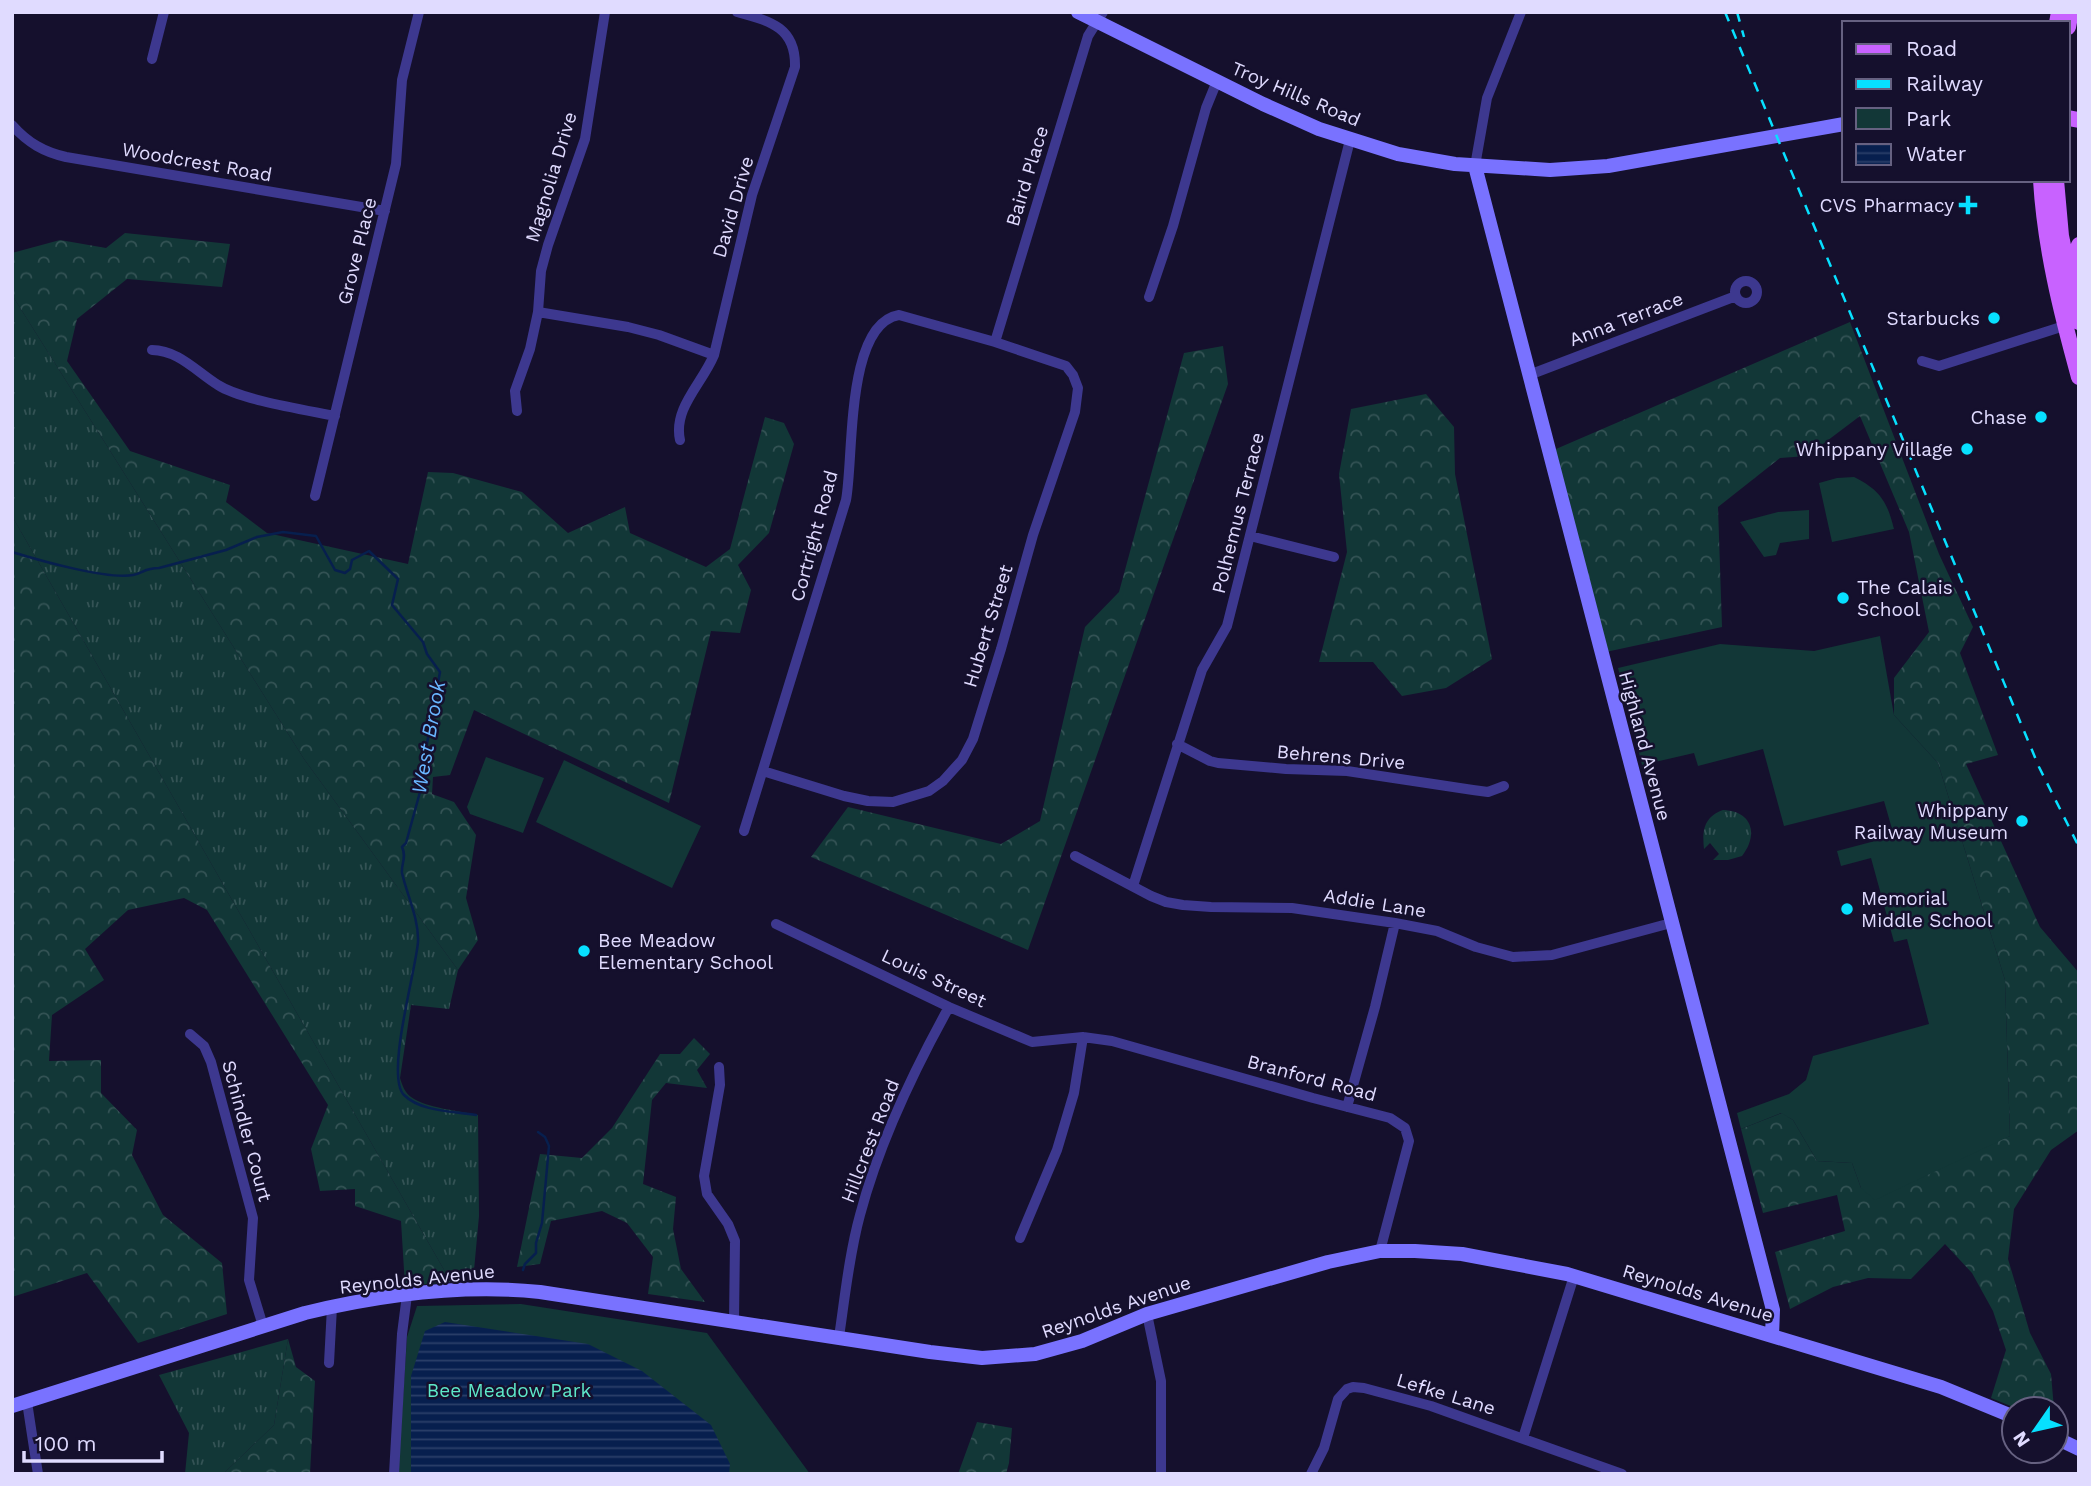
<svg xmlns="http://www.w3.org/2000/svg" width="2091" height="1486" viewBox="0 0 2091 1486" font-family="'Work Sans',sans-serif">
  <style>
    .grass { fill: url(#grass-tufts) }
    .forest { fill: url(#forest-crowns) }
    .park { fill: #123737 }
    .water { fill: url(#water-rules) }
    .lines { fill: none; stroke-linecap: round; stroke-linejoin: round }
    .stream { stroke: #071f4e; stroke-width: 2.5 }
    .street { stroke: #3d388f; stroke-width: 10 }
    .secondary { stroke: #7972ff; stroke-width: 14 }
    .primary { stroke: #c862ff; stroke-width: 16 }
    .rail { stroke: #07e0ff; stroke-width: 2.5; stroke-dasharray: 10 9; stroke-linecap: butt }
    .poi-dot { fill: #07e0ff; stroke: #15102d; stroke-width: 2.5 }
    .labels { text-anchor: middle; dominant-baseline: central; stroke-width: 5; stroke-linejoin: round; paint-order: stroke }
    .street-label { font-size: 19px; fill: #e0dbff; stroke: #15102d }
    .poi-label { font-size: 19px; fill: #e0dbff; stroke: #15102d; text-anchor: end }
    .park-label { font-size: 19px; fill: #5ee8c9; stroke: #15102d }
    .water-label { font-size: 21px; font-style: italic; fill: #69b6ff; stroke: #15102d }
  </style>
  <defs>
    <pattern id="grass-tufts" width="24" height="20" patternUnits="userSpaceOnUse" patternTransform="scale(1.75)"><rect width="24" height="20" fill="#123737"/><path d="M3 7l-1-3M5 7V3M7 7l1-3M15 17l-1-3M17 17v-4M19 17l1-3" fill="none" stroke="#345355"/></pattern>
    <pattern id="forest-crowns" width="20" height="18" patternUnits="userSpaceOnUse" patternTransform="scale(1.75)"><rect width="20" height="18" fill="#123737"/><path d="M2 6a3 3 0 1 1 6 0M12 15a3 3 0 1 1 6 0" fill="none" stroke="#345355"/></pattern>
    <pattern id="water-rules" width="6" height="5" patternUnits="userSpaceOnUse" patternTransform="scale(1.75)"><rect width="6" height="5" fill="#071f4e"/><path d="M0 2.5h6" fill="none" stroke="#2b3f69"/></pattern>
  </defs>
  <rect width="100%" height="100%" fill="#15102d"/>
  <path class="grass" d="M12 295 304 759 458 970 449 1009 411 1005 400 1078C402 1085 405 1093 411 1097 426 1108 460 1111 478 1115L479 1216 474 1270 451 1282 12 516Z
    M1723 810C1752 811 1759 834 1742 856L1728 860H1713L1719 854 1710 843 1704 849C1702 830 1704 817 1723 810Z
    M288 1339 274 1425 223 1474H185L189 1433 159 1375Z"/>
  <path class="forest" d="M125 233 230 244 222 287 127 279 77 319 67 361 130 451 230 485 226 502 267 533 408 564 428 472 453 473 522 492 568 533 625 507 630 533 706 567 730 549 765 417 784 423 794 444 769 533 738 565 751 590 740 633 711 631 669 803 474 710 450 775 433 777 432 794 454 802 476 835 466 898 478 940 458 970 304 759 12 295V253L60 240 106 248Z
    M1850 322 1939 554 1973 627 1960 653 1998 755 1966 764 2040 927 2079 973V1130L2051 1150 2014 1209 2008 1259 2030 1333 2051 1374 2054 1409H2018L1991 1398 2006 1350 1993 1311 1972 1273 1945 1244 1911 1279 1868 1278 1833 1287 1790 1309 1775 1252 1845 1231 1837 1195 1763 1213 1741 1129 1782 1113 1793 1120 1817 1161 1852 1163 1861 1188 2010 1136 2005 980 1938 763 1894 715V678L1929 632 1909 532 1860 416 1807 456 1780 458 1718 507 1722 627 1601 653 1549 452Z
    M1223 346 1228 384 1028 950 811 857 848 807 1001 844 1040 821 1085 627 1119 592 1184 353Z
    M1426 394 1454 427 1455 474 1492 659 1446 688 1402 696 1373 662H1319L1347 552 1339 474 1351 409Z
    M12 516 451 1282 405 1286 401 1221 355 1206V1189L320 1191 311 1149 328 1105 207 910 184 898 128 910 85 949 104 980 52 1015 49 1061 101 1060V1093L137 1130 132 1155 163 1215 222 1263 227 1314 138 1343 87 1273 12 1297Z
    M694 1038 710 1054 697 1070 707 1088 666 1083 652 1100 643 1184 676 1197 673 1229 681 1269 705 1302 648 1294 653 1257 627 1223 602 1211 551 1221 540 1264 517 1267 540 1154 582 1158 612 1128 660 1054H680Z
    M288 1339 296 1367 315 1381 310 1474H223L274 1425Z
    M977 1422 1012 1428 1009 1463 1006 1474H958Z"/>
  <path class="park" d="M1854 477C1880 490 1887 501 1894 529L1832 542 1819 483 1837 478Z
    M1809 510V539L1780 543 1776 555 1764 557 1740 522 1778 512Z
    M1880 636 1894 715 1938 763 2005 980 2010 1136 1875 1200 1861 1188 1852 1163 1817 1161 1793 1120 1781 1113 1741 1129 1737 1113 1789 1094 1806 1080 1813 1056 1929 1024 1907 939 1894 942 1871 858 1841 866 1837 851 1894 836 1884 801 1784 826 1763 749 1698 766 1694 753 1642 765 1618 668 1720 644 1814 651Z
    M486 757 544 778 523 833 470 814 467 807Z
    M564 760 701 826 672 888 536 822Z
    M521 1304 707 1333 810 1474H398L407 1337 417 1306Z"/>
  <path class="water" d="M445 1322 588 1344 642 1371 711 1425 730 1464 729 1474H411V1376L425 1331Z"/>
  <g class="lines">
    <path class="stream" d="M12 552C38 560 108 580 133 575 144 573 144 568 159 568L226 550 257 537 283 532 316 536 335 570 345 573 350 569 352 560 369 551 398 579 392 605 423 642 427 654 440 672 422 771 423 779 417 787 420 792 406 843 402 847C407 857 401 864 402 873 407 895 419 919 418 942 416 970 385 1076 404 1095 421 1112 454 1111 476 1115
      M523 1270 525 1264 536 1253V1243L542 1223 549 1146 545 1137 538 1132"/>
    <path class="street" d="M152 59 164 12
      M12 125C28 143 44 152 66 157L385 211
      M1475 166 1487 98 1521 12
      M1735 292a11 11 0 1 1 22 0a11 11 0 1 1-22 0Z
      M1149 297 1173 226 1206 108 1217 81
      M538 312 541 271 548 245 585 139 605 12
      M995 342 1088 36 1103 12
      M152 350C178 350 197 372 218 385 241 400 306 410 335 416
      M1922 361 1939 366 2064 326
      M1529 375 1736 296
      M517 411 515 391 530 349 538 312 628 327 659 335 714 355
      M680 440C673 408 702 384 714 355L752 195 795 67C796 27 770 21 737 12
      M315 496 396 164 402 80 419 12
      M1250 536 1334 557
      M1177 744 1210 761 1218 763 1286 769 1347 771 1473 790 1488 792 1504 786
      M744 831 846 500C854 459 845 324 899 315L995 342 1066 366 1073 375 1078 388 1075 412 1033 535 1001 649 973 739 962 760 943 781 929 791 893 802 868 801 844 796 763 771
      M1075 856 1151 896 1166 902 1183 905 1211 907 1292 908 1395 923 1437 931 1476 947 1513 957 1552 955 1671 923
      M1133 886 1202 670 1227 626 1350 140
      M776 924 949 1007 1032 1042 1083 1037 1112 1041 1313 1098 1390 1118 1405 1128 1409 1141 1380 1251
      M190 1034 204 1046 211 1062 253 1218 249 1280 263 1326
      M719 1067 720 1085 704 1176 707 1194 728 1224 735 1241 734 1321
      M1347 1107 1375 1007 1395 923
      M1020 1238 1057 1150 1074 1093 1083 1037
      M1147 1314 1161 1381V1474
      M839 1337C845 1297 849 1255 860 1215 879 1143 913 1072 949 1007
      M329 1363 332 1307
      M27 1402 38 1474
      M1523 1438 1574 1276
      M394 1474 402 1334 407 1295
      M1311 1474 1324 1448 1338 1399 1347 1389 1353 1387 1364 1388 1431 1406 1622 1474"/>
    <path class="secondary" d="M1078 12 1263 104 1319 129 1398 154 1455 164 1550 170 1608 166 1844 124
      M1475 166 1773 1310 1772 1336
      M12 1406 305 1313C380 1295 462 1284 540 1292L930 1352 982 1358 1035 1354 1082 1341 1147 1314 1328 1262 1380 1251H1415L1462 1254 1567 1274 1941 1387 2014 1417
      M2056 1438 2079 1449"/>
    <path class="primary" d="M2057 23 2059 12
      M2068 27 2071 12
      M2068 118 2079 120
      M2041 180C2045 247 2061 312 2079 377
      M2056 180 2061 236 2079 322
      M2072 274 2079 245"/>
    <path class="rail" d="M1725 12 2039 767 2079 847
      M1737 12 1744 37"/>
  </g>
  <g class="poi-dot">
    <path d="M1964.5 194.5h7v7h7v7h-7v7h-7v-7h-7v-7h7z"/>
    <circle cx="1994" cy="318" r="7"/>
    <circle cx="2041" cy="417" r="7"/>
    <circle cx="1967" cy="449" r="7"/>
    <circle cx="1843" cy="598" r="7"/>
    <circle cx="2022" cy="821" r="7"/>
    <circle cx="1847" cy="909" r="7"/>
    <circle cx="584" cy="951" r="7"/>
  </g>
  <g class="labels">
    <g class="street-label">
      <text transform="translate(1296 94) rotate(23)">Troy Hills Road</text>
      <text transform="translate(197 162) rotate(10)">Woodcrest Road</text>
      <text transform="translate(1027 176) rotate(-73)">Baird Place</text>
      <text transform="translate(551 177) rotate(-73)">Magnolia Drive</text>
      <text transform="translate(733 207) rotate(-74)">David Drive</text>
      <text transform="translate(357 251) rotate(-76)">Grove Place</text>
      <text transform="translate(1626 319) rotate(-21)">Anna Terrace</text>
      <text transform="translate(1238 513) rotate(-76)">Polhemus Terrace</text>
      <text transform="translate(814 536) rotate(-75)">Cortright Road</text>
      <text transform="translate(988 626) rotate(-73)">Hubert Street</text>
      <text transform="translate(1645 746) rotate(75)">Highland Avenue</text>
      <text transform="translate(1341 757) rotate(5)">Behrens Drive</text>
      <text transform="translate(1375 903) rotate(9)">Addie Lane</text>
      <text transform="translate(934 978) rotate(25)">Louis Street</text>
      <text transform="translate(1312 1078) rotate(15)">Branford Road</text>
      <text transform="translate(247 1131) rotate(75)">Schindler Court</text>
      <text transform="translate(870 1141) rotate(-69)">Hillcrest Road</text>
      <text transform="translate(417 1279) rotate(-6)">Reynolds Avenue</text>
      <text transform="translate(1698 1293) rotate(17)">Reynolds Avenue</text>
      <text transform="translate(1116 1307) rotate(-19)">Reynolds Avenue</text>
      <text transform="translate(1446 1394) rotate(17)">Lefke Lane</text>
    </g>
    <g class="poi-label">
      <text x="1954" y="205">CVS Pharmacy</text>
      <text x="1980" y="318">Starbucks</text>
      <text x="2027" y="417">Chase</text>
      <text x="1953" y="449">Whippany Village</text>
      <text x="1857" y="587" text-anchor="start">The Calais<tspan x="1857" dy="22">School</tspan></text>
      <text x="2008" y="810">Whippany<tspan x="2008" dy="22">Railway Museum</tspan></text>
      <text x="1861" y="898" text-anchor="start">Memorial<tspan x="1861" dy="22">Middle School</tspan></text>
      <text x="598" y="940" text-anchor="start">Bee Meadow<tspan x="598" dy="22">Elementary School</tspan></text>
    </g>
    <g class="park-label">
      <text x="509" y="1390">Bee Meadow Park</text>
    </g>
    <g class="water-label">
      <text transform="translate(428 737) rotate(-80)">West Brook</text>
    </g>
  </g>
  <rect width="2091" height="1486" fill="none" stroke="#e0dbff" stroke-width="28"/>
  <rect x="1842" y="21" width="228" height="161" fill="#15102d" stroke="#666181" stroke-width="2"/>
  <rect x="1856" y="44" width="35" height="10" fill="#c862ff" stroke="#666181" stroke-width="2"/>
  <text x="1906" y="56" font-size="21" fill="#e0dbff">Road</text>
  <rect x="1856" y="79" width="35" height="10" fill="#07e0ff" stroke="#666181" stroke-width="2"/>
  <text x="1906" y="91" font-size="21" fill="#e0dbff">Railway</text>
  <rect x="1856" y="108" width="35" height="21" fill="#123737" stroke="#666181" stroke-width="2"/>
  <text x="1906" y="126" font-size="21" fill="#e0dbff">Park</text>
  <rect x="1856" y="144" width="35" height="21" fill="url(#water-rules)" stroke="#666181" stroke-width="2"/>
  <text x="1906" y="161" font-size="21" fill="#e0dbff">Water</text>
  <g transform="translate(2035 1430) rotate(236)"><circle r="33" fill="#15102d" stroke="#666181" stroke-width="2"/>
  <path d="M0-5L12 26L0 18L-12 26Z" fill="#07e0ff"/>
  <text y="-10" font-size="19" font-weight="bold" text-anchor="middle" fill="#e0dbff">N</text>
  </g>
  <path d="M24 1451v10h138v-10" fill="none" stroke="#e0dbff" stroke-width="3.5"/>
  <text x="35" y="1451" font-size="21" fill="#e0dbff" stroke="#15102d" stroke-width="5" paint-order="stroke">100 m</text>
</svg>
